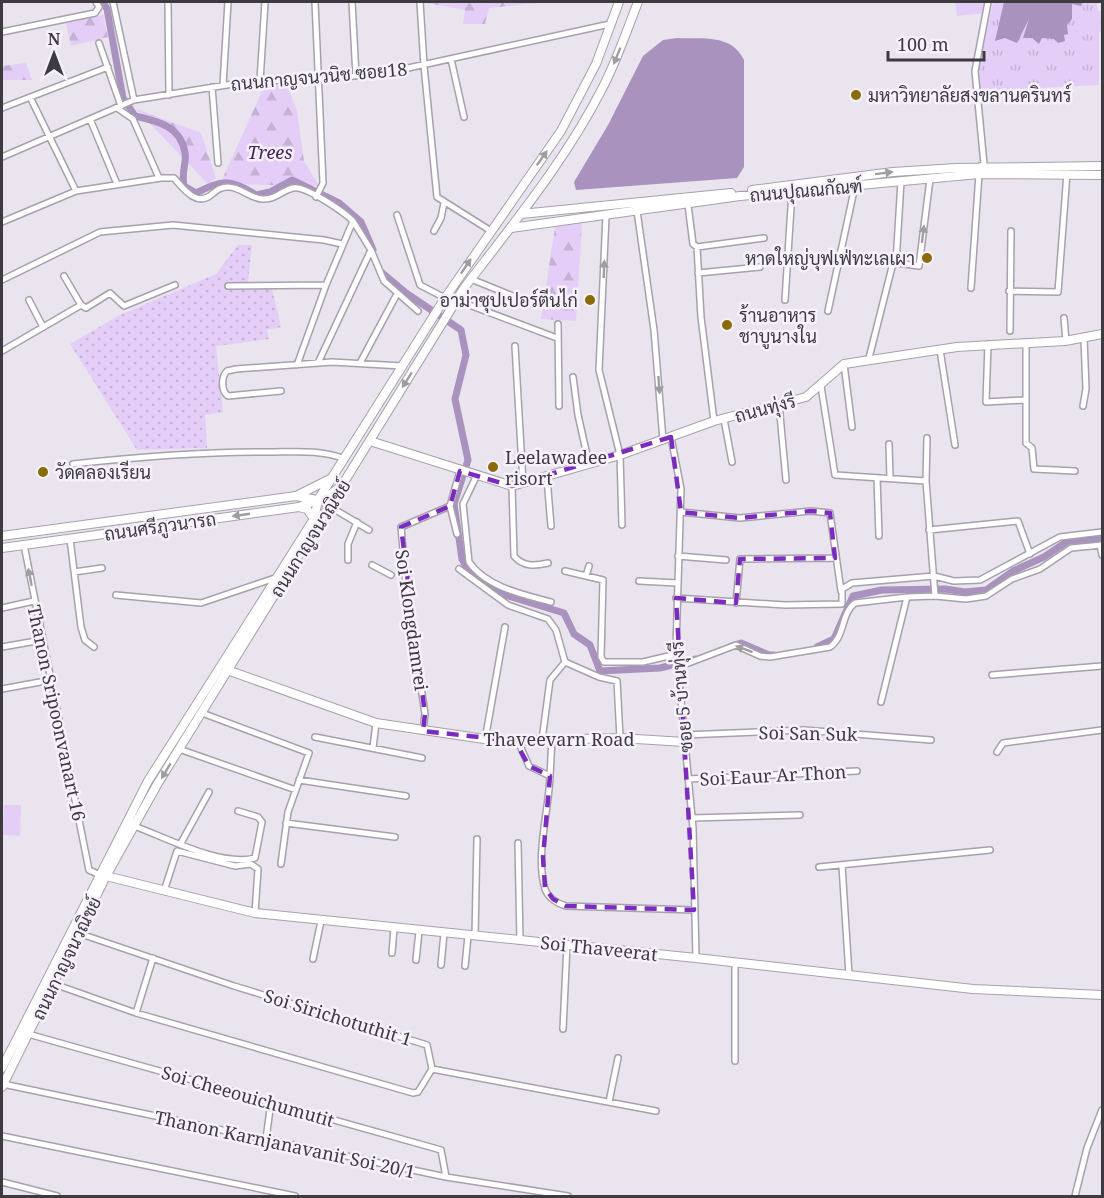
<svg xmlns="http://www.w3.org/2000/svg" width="1104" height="1198" viewBox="0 0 1104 1198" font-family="'Noto Serif',Sarabun,serif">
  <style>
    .grass { fill: url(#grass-dots) }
    .forest { fill: url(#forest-firs) }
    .park { fill: url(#park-tufts) }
    .pitch { fill: #e4cef7 }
    .water { fill: #a992be }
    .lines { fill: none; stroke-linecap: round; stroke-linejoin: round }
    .canal { stroke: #a992be; stroke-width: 7 }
    .street-casing { stroke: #a7a1ab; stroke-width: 8 }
    .secondary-casing { stroke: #a7a1ab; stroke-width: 10 }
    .primary-casing { stroke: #a7a1ab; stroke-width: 10 }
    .street { stroke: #fff; stroke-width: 5 }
    .secondary { stroke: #fff; stroke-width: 8 }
    .primary { stroke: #fff; stroke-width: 8 }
    .oneway { fill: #9e9da0 }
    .marked { fill: none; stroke: #7b2cbf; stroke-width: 4.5; stroke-dasharray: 12 8; stroke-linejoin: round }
    .poi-dot { fill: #896b09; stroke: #f6f1fc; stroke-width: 2 }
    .labels { text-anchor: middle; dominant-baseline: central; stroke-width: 5; stroke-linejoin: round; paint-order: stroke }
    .street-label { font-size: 18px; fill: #3e3b40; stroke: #f6f1fc }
    .poi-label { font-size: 18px; fill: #3e3b40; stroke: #f6f1fc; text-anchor: start }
    .park-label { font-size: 18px; font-style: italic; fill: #43235a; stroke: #f6f1fc }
  </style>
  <defs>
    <pattern id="grass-dots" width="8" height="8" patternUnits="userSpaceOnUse" patternTransform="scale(1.5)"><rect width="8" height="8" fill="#e4cef7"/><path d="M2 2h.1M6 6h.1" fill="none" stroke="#c5b2d5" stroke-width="1.8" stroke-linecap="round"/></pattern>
    <pattern id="forest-firs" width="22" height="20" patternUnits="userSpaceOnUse" patternTransform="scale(1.5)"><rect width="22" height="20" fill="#e4cef7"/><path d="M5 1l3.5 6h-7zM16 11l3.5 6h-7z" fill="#c5b2d5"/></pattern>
    <pattern id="park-tufts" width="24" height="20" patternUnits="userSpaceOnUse" patternTransform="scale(1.5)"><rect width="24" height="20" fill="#e4cef7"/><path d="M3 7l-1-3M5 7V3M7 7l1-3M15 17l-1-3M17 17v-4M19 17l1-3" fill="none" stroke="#c5b2d5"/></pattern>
  </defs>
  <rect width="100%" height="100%" fill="#e9e4ee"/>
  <path class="grass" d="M238 245H252L247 290 272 289 281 327 267 330 269 339 216 346 223 412 205 415 207 448 137 450 70 344 120 315 216 274Z"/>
  <path class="forest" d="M421 2H548L489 8 485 24H463L465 10Z
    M103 15 108 37 71 46 66 23Z
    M26 63 32 80H2V66Z
    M286 83 297 111 304 161 319 186 220 184 265 85Z
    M136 109 201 133 216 178 208 184Z
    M582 223 576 321 541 319 555 227Z"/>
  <path class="park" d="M993 2H1097L1098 11H1102V32H1099V85L980 91 979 64Z"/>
  <path class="pitch" d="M955 2H985L986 13 957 16Z
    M4 805H21L20 836 3 835Z"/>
  <path class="water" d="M1004 2H1083L1081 6 1072 4V19L1067 25 1068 34 1064 35 1065 41 1058 43 1054 39 1042 38 1039 44 1032 38H1023L1029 19 1017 43 1005 38 995 41Z
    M677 38C703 39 732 34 744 60V167L737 178 576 190 574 182 608 125 643 56 663 40Z"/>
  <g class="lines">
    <path class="canal" d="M103 2 107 9 123 98 135 116C157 121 181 126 185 153 187 163 181 171 184 186L196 193C222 180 230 178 256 195L270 192 292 180 339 203 361 222 373 250
      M381 272 406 293 461 330 466 355 455 399 468 460 454 504 462 559 466 567 505 595 564 613 574 634 590 645 600 671 660 668 696 659
      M731 646 741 643 769 655H774
      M817 647 834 639 853 596 882 590 945 589 965 592 986 590 1013 571 1044 557 1068 541 1102 539"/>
    <defs>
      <path id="street" d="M113 2 134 100
        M168 2 169 95
        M315 2 323 183 316 197
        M352 2 356 76
        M420 2 424 66 437 197 491 231
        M2 32 95 13 99 7 96 2
        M99 43 121 106
        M451 59 464 117
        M260 81 265 2
        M223 85 228 2
        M212 87 218 163
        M30 97 76 191
        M2 108 108 67
        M117 108 133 119 159 178
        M90 119 117 184
        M2 157 134 100 245 82 346 77 399 70 610 24
        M980 166 984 164 975 71 988 2
        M688 205 693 244 697 247 701 317 714 421
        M637 211 654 330 663 440
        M397 215 420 285 445 298
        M606 216 599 370 620 455 622 525
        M353 221 371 250
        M2 222 76 191 161 178H174C183 188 196 207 211 195 217 190 220 187 228 187 241 187 249 198 262 199 275 200 281 191 293 188 305 185 344 212 353 221L326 285 297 365
        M434 231 441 218 444 203
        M697 247 764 238
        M896 263 919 266 930 179
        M698 273 760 267
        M64 276 81 305
        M471 279 530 303
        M2 280 100 232 173 225 324 240 342 244
        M228 286 326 285
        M971 288 979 174
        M1009 291 1058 292 1067 173
        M29 300 43 327
        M456 300 557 338
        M785 300 792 192
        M828 311 855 186
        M1064 318 1066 341
        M558 324 559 406
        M1010 331 1011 231
        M1026 342V443L1032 448 1034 469 1075 471
        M988 344 986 402 1024 400
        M515 346 523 483
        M940 350 955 445
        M2 351 81 305 86 308 110 293 124 306 175 285
        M869 358 892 267 896 263 901 181
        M318 363 371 250 384 281 418 311
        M360 363 397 294
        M844 364 852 427
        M573 377 578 415 589 464
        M821 386 835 475 926 481 935 596
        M281 391 228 396C221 391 221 377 227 371L236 369 332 362 402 366
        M779 404 786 480
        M1083 406 1086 389 1084 338
        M724 419 732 462
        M671 437 681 489 676 647 693 828 696 958
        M889 444 890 478
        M73 464C137 457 202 452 267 452 294 452 320 449 345 459
        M476 477 463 504 469 562C486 587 524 595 551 602
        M547 478 551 526
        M877 478 879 536
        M926 481 927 438
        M512 486 514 556C523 567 535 566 548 563
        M319 500 369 530
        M450 506 457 534
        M681 512 740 518 811 511 830 513 841 591
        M929 530 1018 521 1030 554
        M70 539 81 627 85 640 94 647
        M24 545 89 870 100 875
        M1100 545 1102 555
        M678 556 726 560
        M348 560V544L357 522
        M372 565 391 575
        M459 569 508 605 548 619 556 630 565 662 599 677 617 681 620 738
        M565 571 603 580 601 657 604 662H643L677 654
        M74 572 102 568
        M586 576 589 566
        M639 581 677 583
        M116 595 201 603 275 578
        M676 598 785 605 842 604V589L852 583 934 576 954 581 980 580 1060 537 1102 532
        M736 603 740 559 835 558
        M2 608 34 601
        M2 647 42 640
        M678 667 736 645 760 656 770 657 830 647C845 637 841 613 855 603L907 597 935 596 966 599 986 596 1012 579 1040 569 1071 548 1102 545
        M992 675 1102 666
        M2 689 51 680
        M881 702 907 597
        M202 713 309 753 288 812 281 864
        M423 731 425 714 406 586 401 527 450 506 460 471
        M684 735 804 730 931 740
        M315 737 422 758
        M485 740 505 627
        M542 740 550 680 565 662
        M518 741 529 766 550 776C549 810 535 855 545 889 548 898 558 904 566 906L694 910
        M373 748 376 723
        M179 749 296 790
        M997 752 1003 743 1102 730
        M550 776 552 739
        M688 779 857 771
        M299 780 406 796
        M692 818 800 815
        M286 823 395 837
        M134 826C167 838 221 867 255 858L262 822 258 817 238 811
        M181 843 209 792
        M518 843 520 941
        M842 866 849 975
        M819 867 990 850
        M164 891 177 851 235 866 251 864 258 869 255 913
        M78 933 234 986 427 1045 432 1069
        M475 936 477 839
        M392 953 394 928
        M313 959 321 921
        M416 960 419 931
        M441 965 444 933
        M465 966 468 936
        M54 984 136 1013 413 1093 418 1092 432 1069
        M136 1013 153 958
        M563 1029 567 945
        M28 1034 441 1150 446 1177
        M735 1061V962
        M432 1069 656 1111
        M3 1084 446 1177 568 1196
        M609 1102 618 1058
        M2 1136 295 1196
        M266 1139 271 1102
        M2 1182 57 1196
        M1075 1196 1087 1148 1102 1110"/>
      <path id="secondary" d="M752 190 893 172 956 168 1102 166
        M521 214 731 193
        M511 228 740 196 979 174 1102 175
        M370 441 512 486 620 455 714 421 806 397 844 364 957 347 1065 341 1102 334
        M2 536 296 496 317 500
        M2 548 299 507 328 496 340 487
        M227 670 376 723 498 741 620 738 685 742
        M102 875 255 913 696 958 973 989 1102 995"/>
      <path id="primary" d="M296 496 330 479
        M299 507 307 509 314 519
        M2 1068 148 781 314 519 318 500 445 298 561 131 596 64 619 2
        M2 1087 106 876 158 783 464 288C513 224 566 160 603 87 617 60 627 30 638 2"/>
    </defs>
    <use href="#street" class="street-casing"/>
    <use href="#secondary" class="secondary-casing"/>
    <use href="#primary" class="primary-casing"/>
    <use href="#street" class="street"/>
    <use href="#secondary" class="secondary"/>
    <use href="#primary" class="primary"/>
  </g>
  <defs><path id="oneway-solid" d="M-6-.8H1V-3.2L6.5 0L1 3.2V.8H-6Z" transform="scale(1.5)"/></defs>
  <g class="oneway">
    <use href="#oneway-solid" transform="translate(617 56) rotate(112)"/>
    <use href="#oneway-solid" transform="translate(542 158) rotate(-55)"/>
    <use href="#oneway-solid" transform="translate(884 173) rotate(-7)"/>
    <use href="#oneway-solid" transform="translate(923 234) rotate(-83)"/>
    <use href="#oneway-solid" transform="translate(466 266) rotate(-56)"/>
    <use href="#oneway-solid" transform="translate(604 269) rotate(-88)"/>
    <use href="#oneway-solid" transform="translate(407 380) rotate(122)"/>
    <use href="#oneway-solid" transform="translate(659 385) rotate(86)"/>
    <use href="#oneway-solid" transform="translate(241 515) rotate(172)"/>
    <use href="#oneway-solid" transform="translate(30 577) rotate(-101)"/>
    <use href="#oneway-solid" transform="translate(744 649) rotate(-160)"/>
    <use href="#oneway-solid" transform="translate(166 771) rotate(121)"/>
  </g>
  <path class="marked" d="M671 437 681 512 740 518 811 511 830 513 835 558 740 559 736 603 676 598 694 910 566 906 553 899 545 888 543 857 550 776 529 766 515 741 423 731 425 714 401 527 450 506 460 471 512 486Z"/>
  <g class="poi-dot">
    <circle cx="856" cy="95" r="6"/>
    <circle cx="927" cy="258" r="6"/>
    <circle cx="590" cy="300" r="6"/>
    <circle cx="727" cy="325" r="6"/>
    <circle cx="493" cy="467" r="6"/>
    <circle cx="43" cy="472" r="6"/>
  </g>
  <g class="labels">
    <g class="street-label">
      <text transform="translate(319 76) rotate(-5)">ถนนกาญจนวนิช ซอย18</text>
      <text transform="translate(806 190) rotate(-5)">ถนนปุณณกัณฑ์</text>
      <text transform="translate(765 408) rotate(-15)">ถนนทุ่งรี</text>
      <text transform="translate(160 526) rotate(-8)">ถนนศรีภูวนารถ</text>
      <text transform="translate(310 538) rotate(-58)">ถนนกาญจนวณิชย์</text>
      <text transform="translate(412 620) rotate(82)">Soi Klongdamrei</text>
      <text transform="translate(681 697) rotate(-95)">ซอย 5 บ้านทุ่งรี</text>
      <text transform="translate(57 713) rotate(78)">Thanon Sripoonvanart 16</text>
      <text transform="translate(808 733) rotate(1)">Soi San Suk</text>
      <text x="559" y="739">Thaveevarn Road</text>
      <text transform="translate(773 775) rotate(-3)">Soi Eaur Ar Thon</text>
      <text transform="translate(599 948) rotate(6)">Soi Thaveerat</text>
      <text transform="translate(66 958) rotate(-64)">ถนนกาญจนวณิชย์</text>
      <text transform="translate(338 1017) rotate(17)">Soi Sirichotuthit 1</text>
      <text transform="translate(248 1096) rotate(16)">Soi Cheeouichumutit</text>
      <text transform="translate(285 1144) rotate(12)">Thanon Karnjanavanit Soi 20/1</text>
    </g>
    <g class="poi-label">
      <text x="868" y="95">มหาวิทยาลัยสงขลานครินทร์</text>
      <text x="915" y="258" text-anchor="end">หาดใหญ่บุฟเฟ่ทะเลเผา</text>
      <text x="578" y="300" text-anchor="end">อาม่าซุปเปอร์ตีนไก่</text>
      <text x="739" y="315">ร้านอาหาร<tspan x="739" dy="21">ชาบูนางใน</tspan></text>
      <text x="505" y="457">Leelawadee<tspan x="505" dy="21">risort</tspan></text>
      <text x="55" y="472">วัดคลองเรียน</text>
    </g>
    <g class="park-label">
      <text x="270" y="152">Trees</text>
    </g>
  </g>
  <rect width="1104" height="1198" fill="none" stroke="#3e3b40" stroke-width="6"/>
  <g transform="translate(54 54)" stroke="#f6f1fc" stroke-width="4.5" paint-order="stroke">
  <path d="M0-4.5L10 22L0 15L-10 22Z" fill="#3e3b40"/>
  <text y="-9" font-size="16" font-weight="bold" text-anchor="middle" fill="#3e3b40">N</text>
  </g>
  <path d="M888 51v9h96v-9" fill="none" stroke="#3e3b40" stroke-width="3"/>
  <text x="897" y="51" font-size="18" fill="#3e3b40" stroke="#f6f1fc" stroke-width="4.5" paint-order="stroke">100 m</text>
</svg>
